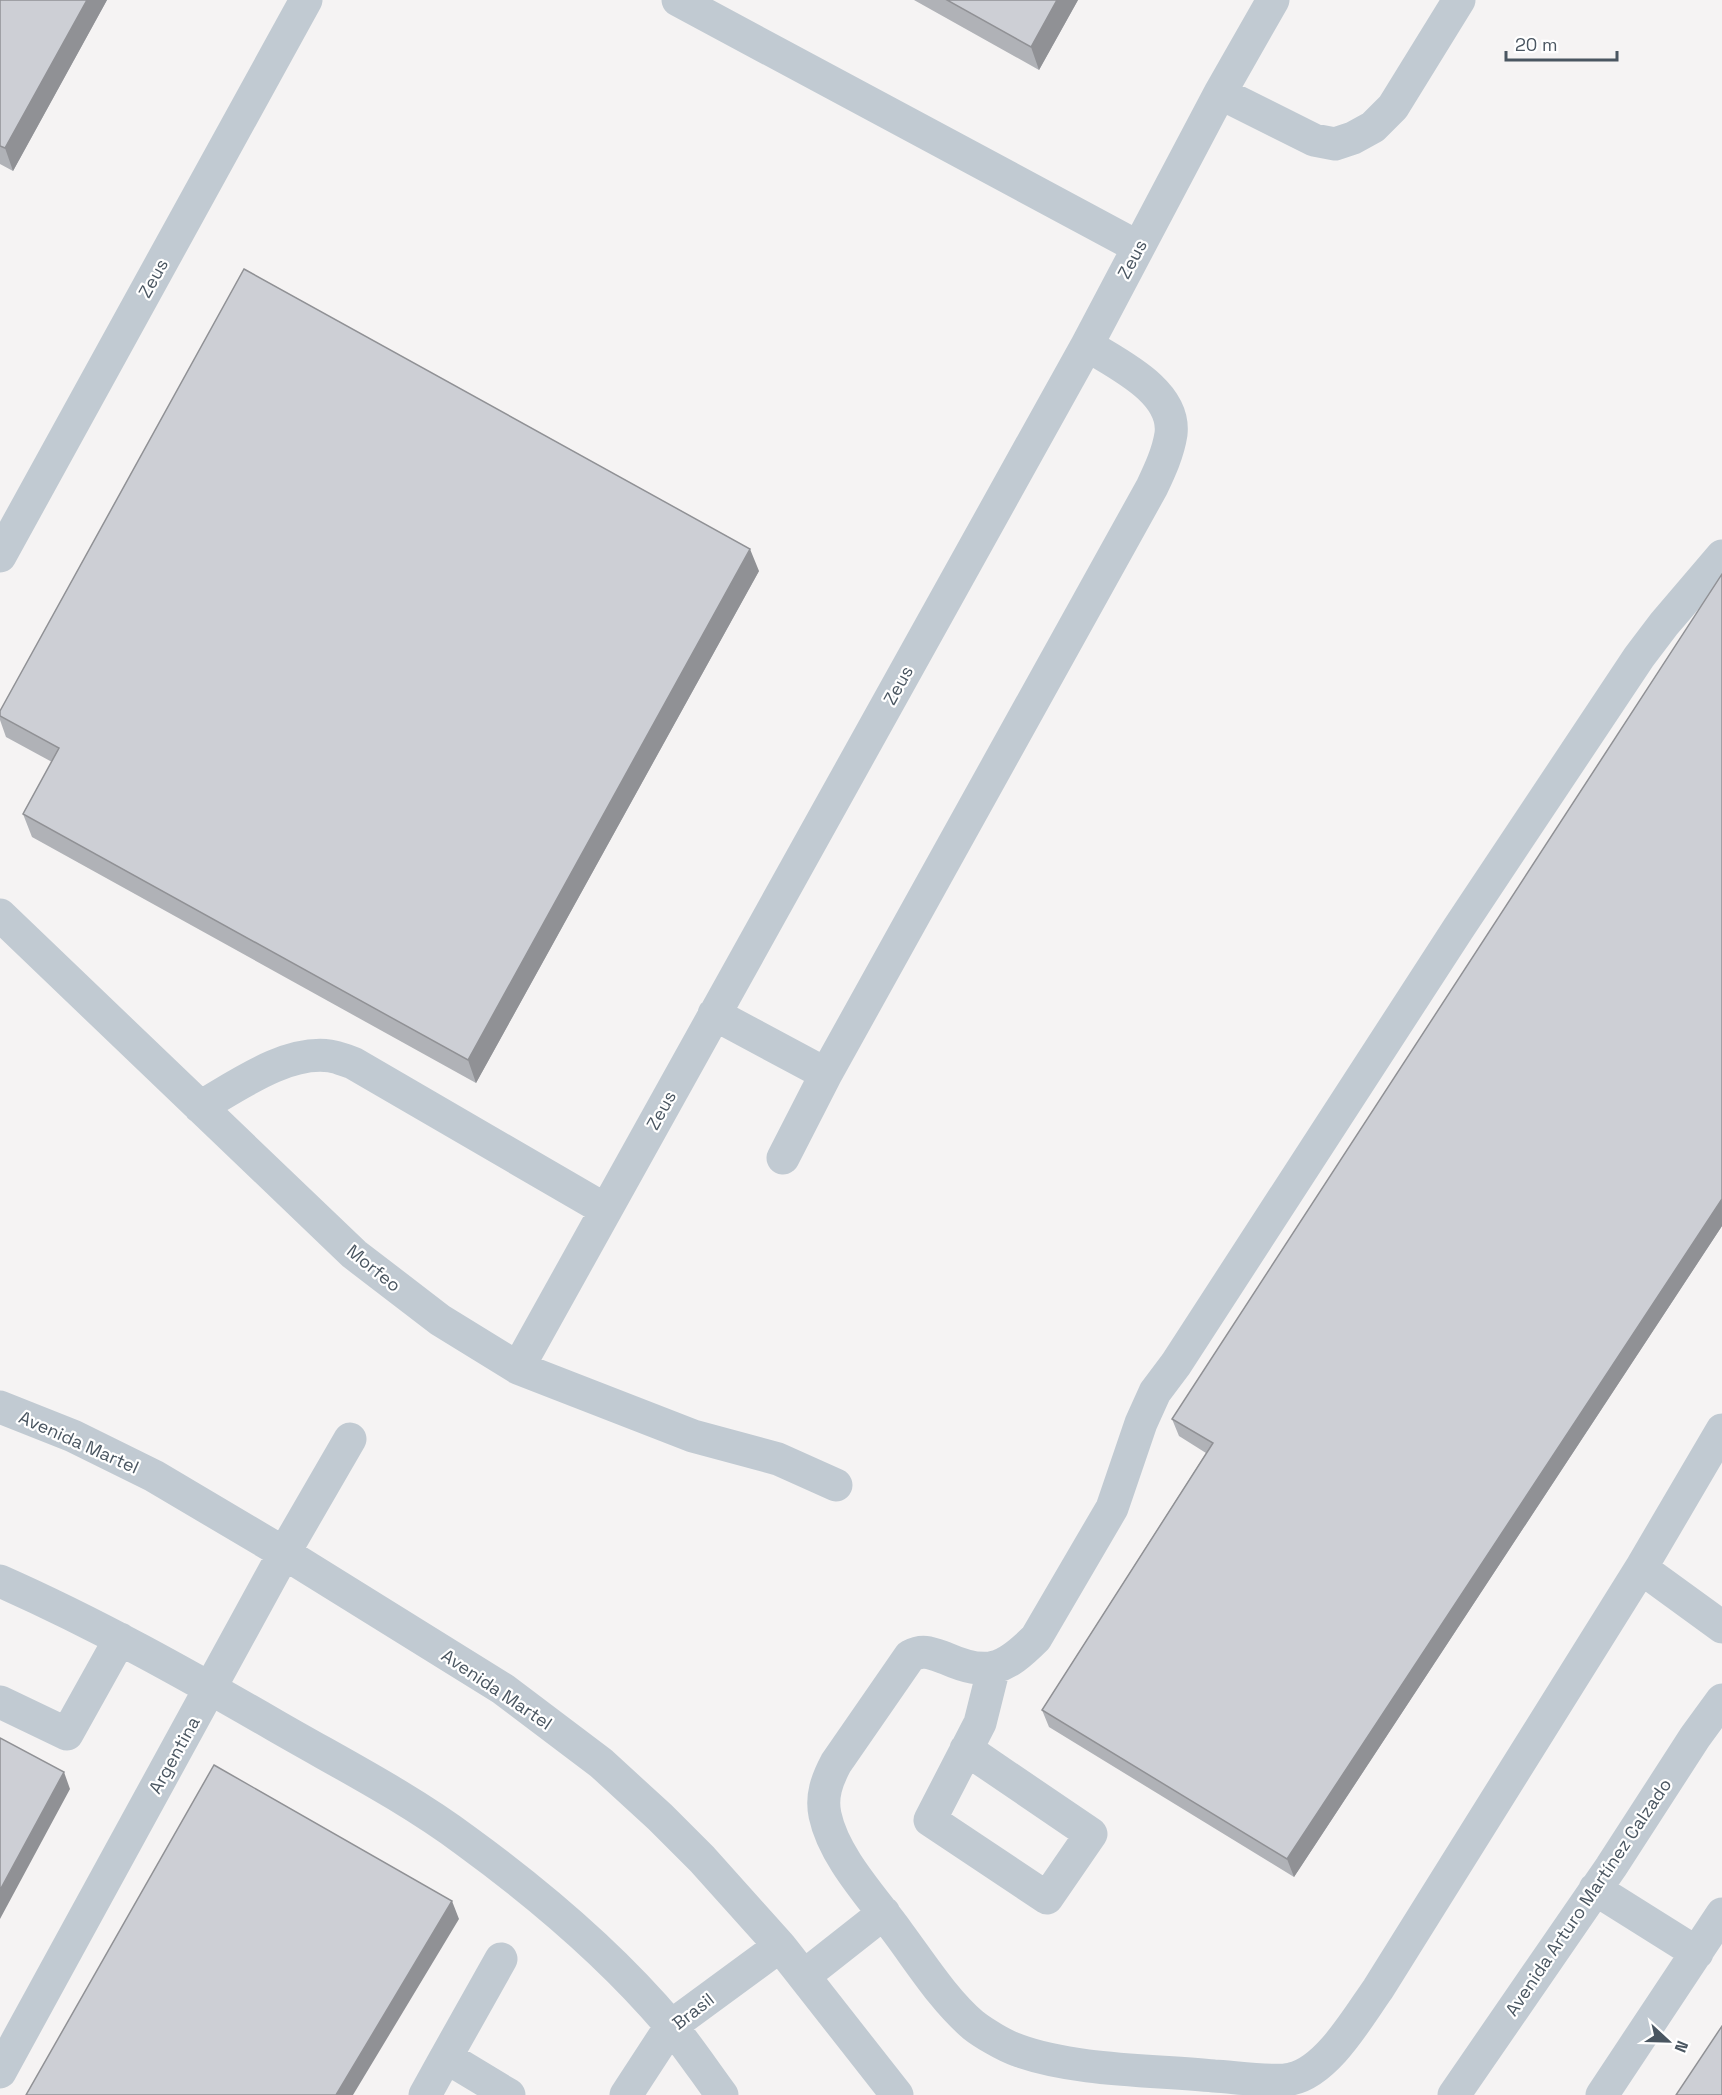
<svg xmlns="http://www.w3.org/2000/svg" width="1722" height="2095" viewBox="0 0 1722 2095" font-family="'Space Grotesk',sans-serif">
  <style>
    .lines { fill: none; stroke-linecap: round; stroke-linejoin: round }
    .minor { stroke: #c1cad2; stroke-width: 33 }
    .wall { fill: #b0b2b7 }
    .shaded-wall { fill: #909195 }
    .building { fill: #cdcfd5; stroke: #909195; stroke-width: 1.5 }
    .labels { text-anchor: middle; dominant-baseline: central; stroke-width: 4.5; stroke-linejoin: round; paint-order: stroke }
    .street-label { font-size: 18px; fill: #4a5661; stroke: #fff }
  </style>
  <rect width="100%" height="100%" fill="#f5f3f3"/>
  <g class="lines">
    <path class="minor" d="M678 0 1138 247
      M1220 93 1314 140 1335 144 1353 138 1373 127 1393 107 1459 0
      M0 556 306 0
      M1722 556 1664 624 1639 657 1458 929 1176 1364 1155 1392 1141 1423 1112 1508 1036 1638C1004 1670 988 1677 945 1658 931 1653 923 1649 910 1656L836 1763C827 1780 821 1796 825 1815 834 1858 874 1899 899 1934 922 1965 944 2000 973 2025 983 2033 1005 2046 1017 2050 1074 2071 1153 2070 1214 2076 1234 2077 1273 2083 1291 2079 1327 2072 1358 2017 1378 1989L1641 1568 1722 1430
      M0 915 354 1254 440 1320 518 1368 693 1436 778 1459 836 1485
      M714 1014 826 1074
      M200 1107C237 1086 286 1050 330 1056 338 1057 346 1061 353 1063L606 1210
      M783 1158 826 1074 1152 487C1160 470 1168 453 1171 434 1176 391 1117 364 1087 345
      M518 1368 1087 345 1220 93 1273 0
      M0 1407 73 1436 154 1476 284 1553 503 1689 601 1763 660 1817 702 1859 780 1946 897 2095
      M1641 1568 1722 1627
      M0 1581C95 1623 186 1674 276 1726 340 1763 407 1797 466 1841 540 1895 612 1956 671 2026 689 2048 705 2072 722 2095
      M0 1702 67 1734 120 1639
      M966 1749 1091 1834 1047 1898 930 1820 980 1723 994 1667
      M1595 1889 1697 1953
      M804 1976 884 1913
      M446 2057 501 1959
      M0 2072 284 1553 350 1439
      M425 2095 446 2057 509 2095
      M626 2095 671 2026 780 1946
      M1454 2095 1611 1867 1695 1737 1722 1700
      M1602 2095 1722 1914"/>
  </g>
  <path class="wall" d="M0 0H107L13 171 0 164Z
    M914 0H1078L1039 70Z
    M759 571 476 1083 32 837 23 814 52 762 6 737 0 720V711Z
    M1722 574V1226L1294 1877 1049 1727 1042 1710 1206 1453 1179 1436 1172 1419Z"/>
  <path class="shaded-wall" d="M87 0H107L13 171 5 148Z
    M1057 0H1078L1039 70 1031 47Z
    M750 549 759 571 476 1083 468 1060Z
    M1722 1199V1226L1294 1877 1287 1859Z
    M64 1772 70 1789 0 1919V1890Z
    M452 1901 459 1919 353 2095H336Z"/>
  <path class="building" d="M0 0H87L5 148 0 146Z
    M947 0H1057L1031 47Z
    M244 269 750 549 468 1060 23 814 59 748 0 716V711Z
    M1722 574V1199L1287 1859 1042 1710 1213 1443 1172 1419Z
    M0 1738 64 1772 0 1890Z
    M214 1765 452 1901 336 2095H26Z
    M1722 2026V2095H1676Z"/>
  <g class="labels">
    <g class="street-label">
      <text transform="translate(1132 259) rotate(-62)">Zeus</text>
      <text transform="translate(153 278) rotate(-61)">Zeus</text>
      <text transform="translate(898 685) rotate(-61)">Zeus</text>
      <text transform="translate(661 1110) rotate(-61)">Zeus</text>
      <text transform="translate(374 1268) rotate(39)">Morfeo</text>
      <text transform="translate(79 1442) rotate(24)">Avenida Martel</text>
      <text transform="translate(497 1689) rotate(34)">Avenida Martel</text>
      <text transform="translate(174 1755) rotate(-61)">Argentina</text>
      <text transform="translate(1588 1897) rotate(-56)">Avenida Arturo Martínez Calzado</text>
      <text transform="translate(693 2011) rotate(-38)">Brasil</text>
    </g>
  </g>
  <g transform="translate(1668 2041) rotate(112)" stroke="#ffffff" stroke-width="4.5" paint-order="stroke">
  <path d="M0-4.5L10 22L0 15L-10 22Z" fill="#4a5661"/>
  <text y="-9" font-size="16" font-weight="bold" text-anchor="middle" fill="#4a5661">N</text>
  </g>
  <path d="M1506 51v9h111v-9" fill="none" stroke="#4a5661" stroke-width="3"/>
  <text x="1515" y="51" font-size="18" fill="#4a5661" stroke="#ffffff" stroke-width="4.5" paint-order="stroke">20 m</text>
</svg>
